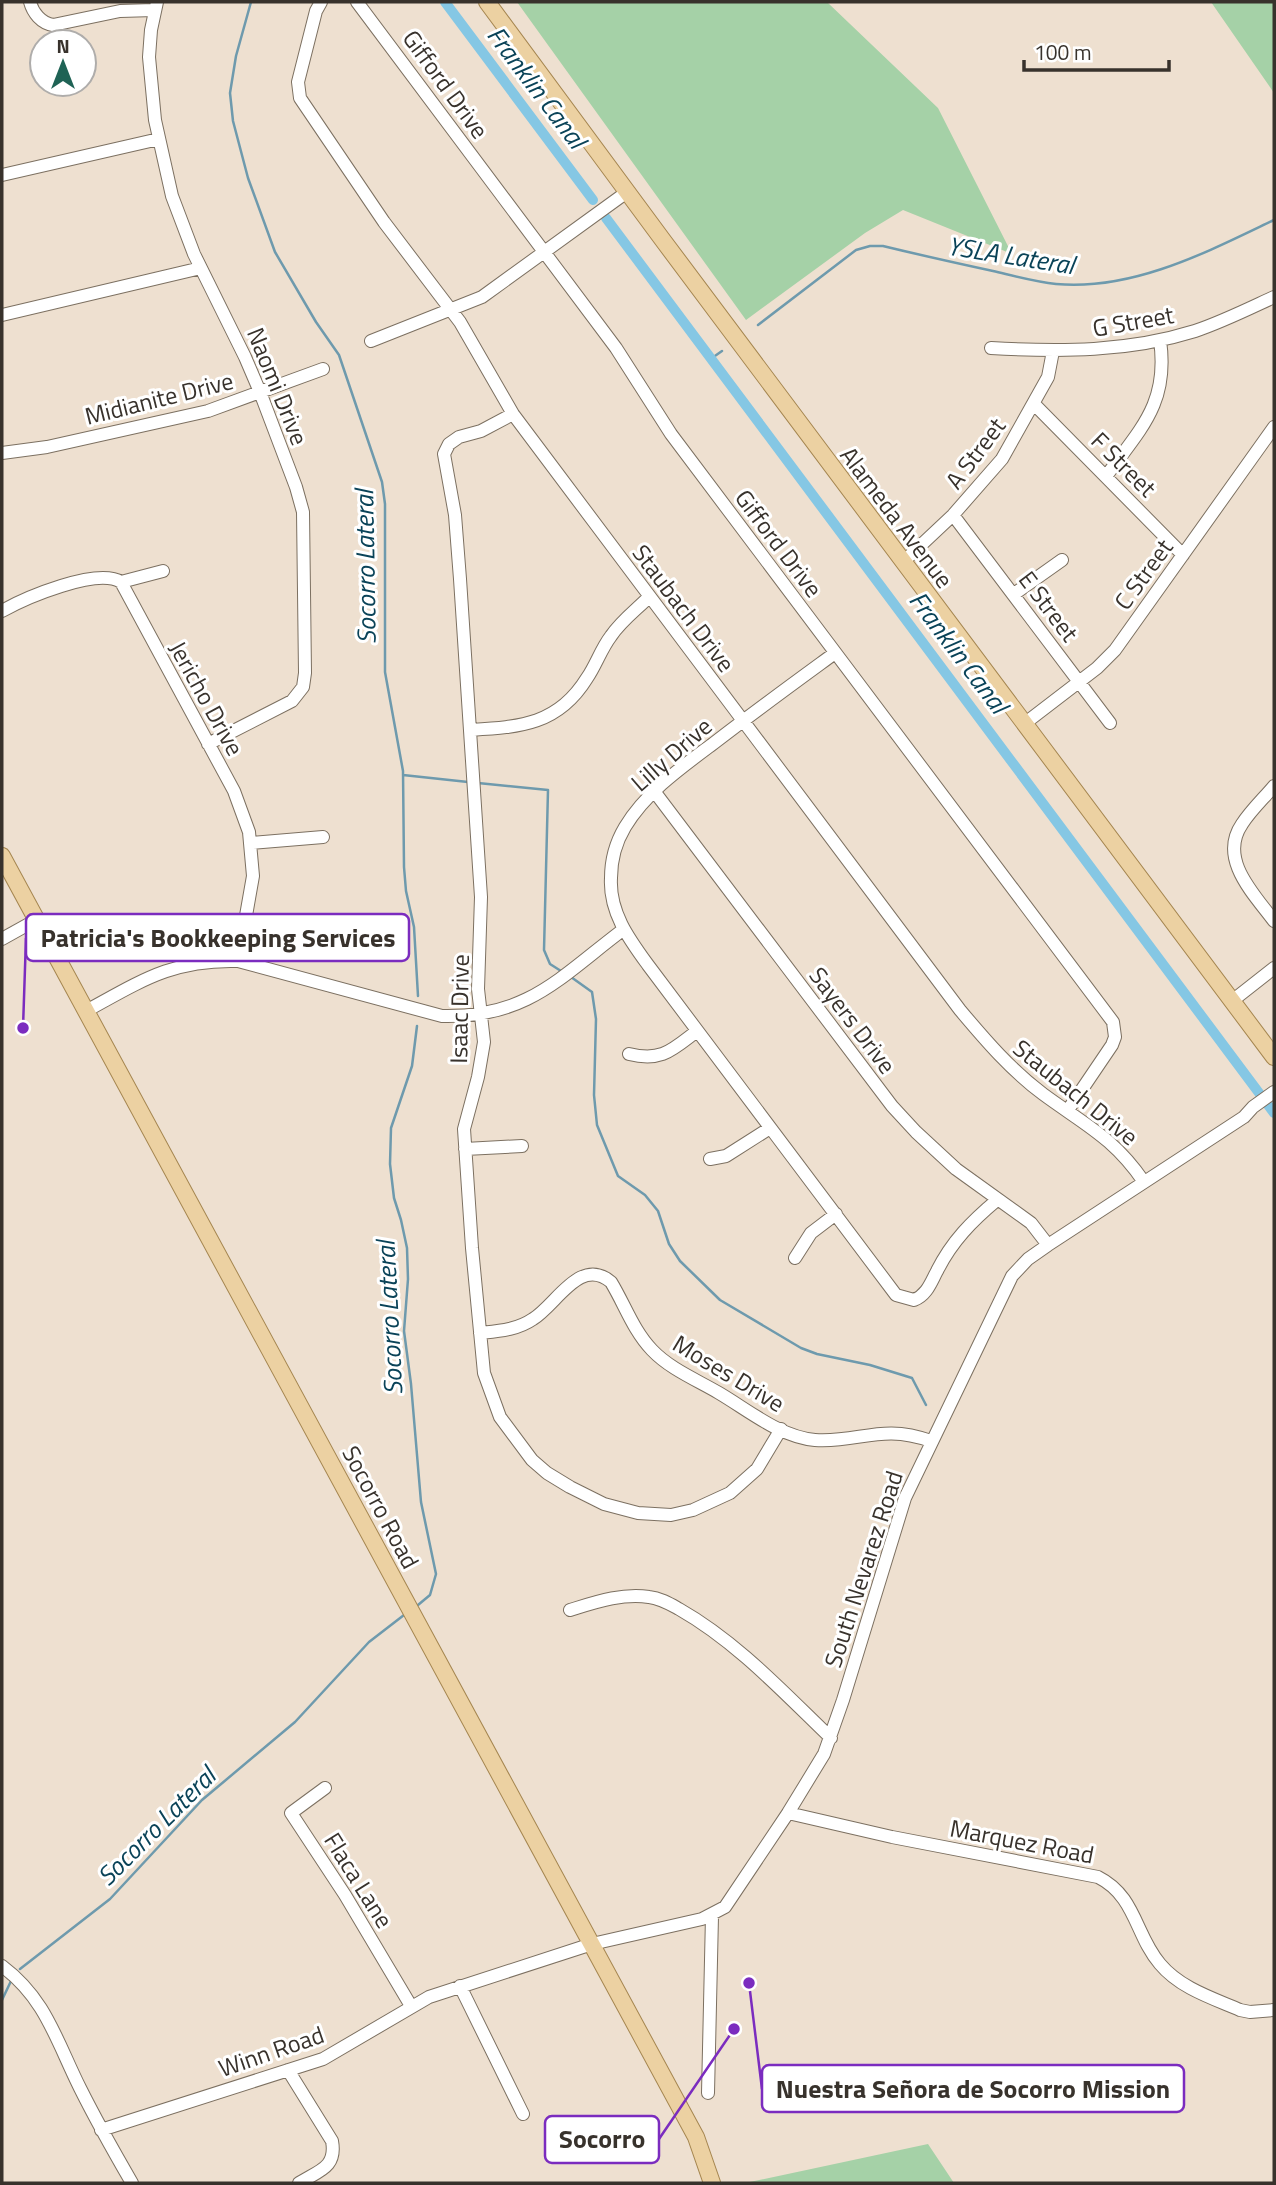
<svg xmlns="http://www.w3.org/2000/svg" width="1276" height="2185" viewBox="0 0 1276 2185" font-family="'Titillium Web',sans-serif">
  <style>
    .green { fill: #a5d1a7 }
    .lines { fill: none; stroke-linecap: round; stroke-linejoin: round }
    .stream { stroke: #6e9aad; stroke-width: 2.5 }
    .canal { stroke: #85c7e4; stroke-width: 10 }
    .minor-casing { stroke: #7c7061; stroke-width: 14 }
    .major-casing { stroke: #a58650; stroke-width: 18 }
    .minor { stroke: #fff; stroke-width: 12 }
    .major { stroke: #ecd1a2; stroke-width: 16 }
    .labels { text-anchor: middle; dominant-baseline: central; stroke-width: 6; stroke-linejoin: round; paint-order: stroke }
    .street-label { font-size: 24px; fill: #38322c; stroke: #fff }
    .water-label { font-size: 26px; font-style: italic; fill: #0a4358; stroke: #fff }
    .leader { fill: none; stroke: #7b2cbf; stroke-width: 2.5 }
    .callout-dot { fill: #7b2cbf; stroke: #fff; stroke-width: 2.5 }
    .callout { fill: #fff; stroke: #7b2cbf; stroke-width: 2.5 }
    .callout-label { font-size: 26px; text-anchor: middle; font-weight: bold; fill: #38322c }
  </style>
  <rect width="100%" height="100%" fill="#eee0d0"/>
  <path class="green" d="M517 2H827L938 108 1012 254 903 210 865 233 746 320Z
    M1211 2H1274V93Z
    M928 2144 954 2183H745Z"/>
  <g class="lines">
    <path class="stream" d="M251 2 236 56 230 93 233 121 248 178 275 252 316 322 339 355 382 482 385 504V672L403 771 404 867 406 891 414 927 418 996
      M758 325 856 250 870 246H883C920 255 956 263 993 271 1014 276 1035 282 1056 284 1133 291 1207 252 1274 220
      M712 358 722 351
      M403 775 468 782
      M478 783 548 790 544 950 550 964 561 971
      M571 977 592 992 596 1019 594 1095 597 1125 618 1176 645 1195 658 1211 669 1244 680 1261 720 1300 801 1348 817 1354 870 1365 912 1378 926 1405
      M417 1026 412 1066 391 1128 390 1164 394 1198 401 1220 407 1248 408 1279 404 1331 411 1384 421 1502 436 1574 430 1595 418 1605
      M20 1969 110 1899 202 1800 295 1722 369 1642 404 1615
      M2 2000 11 1981"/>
    <path class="canal" d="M445 2 593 200
      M606 218 1274 1113"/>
    <defs>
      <path id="minor" d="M30 2C33 13 41 23 53 25L120 11 154 10
        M157 2 151 30 149 57 155 120 172 196 194 254 245 357 260 392 296 487 303 512 305 673 303 687 292 701 208 744
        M321 2 316 11 298 82 300 98 384 222 460 322 513 414 960 1010C986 1041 1011 1070 1043 1094 1085 1125 1113 1137 1144 1182
        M357 2 616 348 671 434 1113 1022 1115 1037 1112 1045 1068 1110
        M2 175 159 139
        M2 315 201 268
        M371 341 482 297 627 192
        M991 348C1061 352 1128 352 1195 331 1222 322 1248 309 1274 297
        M1034 404 1183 555
        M513 414 481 431 459 437 449 444 444 454 455 515 460 579 481 897 478 989 484 1042 478 1077 464 1129 472 1248 484 1373 500 1417 532 1460 547 1473 570 1487 604 1504 638 1513 671 1515 693 1510 730 1493 757 1469 781 1429
        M2 453 47 447 208 411 323 369
        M1107 475C1141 428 1169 403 1160 340
        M953 515 1110 723
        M903 562 953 515 1002 459 1048 377 1053 351
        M121 582 163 571
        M1014 594 1062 560
        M2 611C25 598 97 567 121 582L234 791 249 832 253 876 238 961
        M835 653C794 683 754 712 714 743 682 767 646 792 625 827 616 842 611 861 611 878 609 912 629 939 648 965L896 1295 914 1300C927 1295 931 1282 937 1271 952 1241 972 1221 997 1200
        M1024 724 1097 668 1115 650 1274 427
        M470 730C520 727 558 725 587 678 596 665 601 649 611 636 621 621 636 610 649 597
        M1274 786C1264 798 1251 810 1242 824 1218 859 1254 894 1274 921
        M654 791 892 1106 916 1132 956 1169 1031 1223 1048 1245
        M251 843 323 837
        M2 939 36 920
        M1232 1001 1274 968
        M86 1011C141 981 173 959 238 961L442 1016C528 1018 560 977 624 929
        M629 1054C662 1062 672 1050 697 1031
        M465 1149 522 1146
        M710 1159 726 1156 770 1128
        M795 1258 811 1233 836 1214
        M480 1333C499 1331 517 1330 533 1319 557 1304 580 1256 611 1282 625 1305 633 1330 652 1350 670 1369 697 1380 719 1393 748 1410 780 1437 815 1440 860 1443 881 1423 931 1441
        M570 1610C596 1602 622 1593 649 1597 660 1598 670 1604 679 1609 737 1642 783 1692 831 1738
        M325 1788 291 1813 345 1895 411 2006
        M788 1813 892 1837 1098 1877C1136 1896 1135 1935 1160 1964 1180 1988 1212 1998 1240 2010L1250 2012 1274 2010
        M2 1966C46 1999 56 2040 80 2088 96 2120 114 2152 132 2183
        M460 1986 523 2114
        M288 2070 332 2141C337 2168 318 2171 299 2183
        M708 2093 712 1916
        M101 2130 323 2059 429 1997 592 1944 702 1919 725 1907 788 1813 824 1754 843 1700 905 1498 1012 1276 1028 1259 1048 1245 1244 1117 1253 1107 1274 1092"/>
      <path id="major" d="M487 2 662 239 1274 1057
        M2 856 696 2137 712 2183"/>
    </defs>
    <use href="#minor" class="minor-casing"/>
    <use href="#major" class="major-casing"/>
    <use href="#minor" class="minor"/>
    <use href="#major" class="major"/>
  </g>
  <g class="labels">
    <g class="street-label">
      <text transform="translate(446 84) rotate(54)">Gifford Drive</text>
      <text transform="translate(1133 321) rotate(-10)">G Street</text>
      <text transform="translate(278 386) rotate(68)">Naomi Drive</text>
      <text transform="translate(159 398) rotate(-14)">Midianite Drive</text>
      <text transform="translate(975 453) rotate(-53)">A Street</text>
      <text transform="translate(1124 464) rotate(45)">F Street</text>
      <text transform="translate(897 517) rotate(53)">Alameda Avenue</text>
      <text transform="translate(779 543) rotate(53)">Gifford Drive</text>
      <text transform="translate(1143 574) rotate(-54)">C Street</text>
      <text transform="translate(1049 606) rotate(53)">E Street</text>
      <text transform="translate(684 608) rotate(53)">Staubach Drive</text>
      <text transform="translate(207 698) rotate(61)">Jericho Drive</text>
      <text transform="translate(671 754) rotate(-41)">Lilly Drive</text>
      <text transform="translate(459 1009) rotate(-89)">Isaac Drive</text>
      <text transform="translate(853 1020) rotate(53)">Sayers Drive</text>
      <text transform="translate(1076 1092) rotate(39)">Staubach Drive</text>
      <text transform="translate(729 1373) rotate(31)">Moses Drive</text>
      <text transform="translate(381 1507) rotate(62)">Socorro Road</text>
      <text transform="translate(863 1569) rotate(-72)">South Nevarez Road</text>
      <text transform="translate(1022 1841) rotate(11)">Marquez Road</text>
      <text transform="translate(359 1880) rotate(58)">Flaca Lane</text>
      <text transform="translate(271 2051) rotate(-19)">Winn Road</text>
    </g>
    <g class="water-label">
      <text transform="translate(537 87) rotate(53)">Franklin Canal</text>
      <text transform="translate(1011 255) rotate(9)">YSLA Lateral</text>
      <text transform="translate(365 567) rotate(-91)">Socorro Lateral</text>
      <text transform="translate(959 652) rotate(53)">Franklin Canal</text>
      <text transform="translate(389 1318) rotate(-93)">Socorro Lateral</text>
      <text transform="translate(156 1826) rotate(-45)">Socorro Lateral</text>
    </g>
  </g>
  <path class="leader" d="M23 1028L26 938M749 1983L762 2089M734 2029L659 2139"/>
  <g class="callout-dot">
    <circle cx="23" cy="1028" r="7"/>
    <circle cx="749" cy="1983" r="7"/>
    <circle cx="734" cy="2029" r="7"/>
  </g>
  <g class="callout">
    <rect x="26" y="914" width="383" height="47" rx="7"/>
    <rect x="762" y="2065" width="422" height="47" rx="7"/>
    <rect x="545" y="2116" width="114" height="47" rx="7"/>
  </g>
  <g class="callout-label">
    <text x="218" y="947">Patricia's Bookkeeping Services</text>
    <text x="973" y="2098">Nuestra Señora de Socorro Mission</text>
    <text x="602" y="2148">Socorro</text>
  </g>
  <rect width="1276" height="2185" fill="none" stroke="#38322c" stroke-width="7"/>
  <g transform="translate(63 63)"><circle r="33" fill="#ffffff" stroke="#afadab" stroke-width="2"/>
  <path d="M0-5L12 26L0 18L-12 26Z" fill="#1f6355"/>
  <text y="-10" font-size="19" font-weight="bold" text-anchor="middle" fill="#38322c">N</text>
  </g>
  <path d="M1024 60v10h145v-10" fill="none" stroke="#38322c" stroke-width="3.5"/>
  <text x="1034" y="60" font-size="21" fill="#38322c" stroke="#ffffff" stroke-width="5" paint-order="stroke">100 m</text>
</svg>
